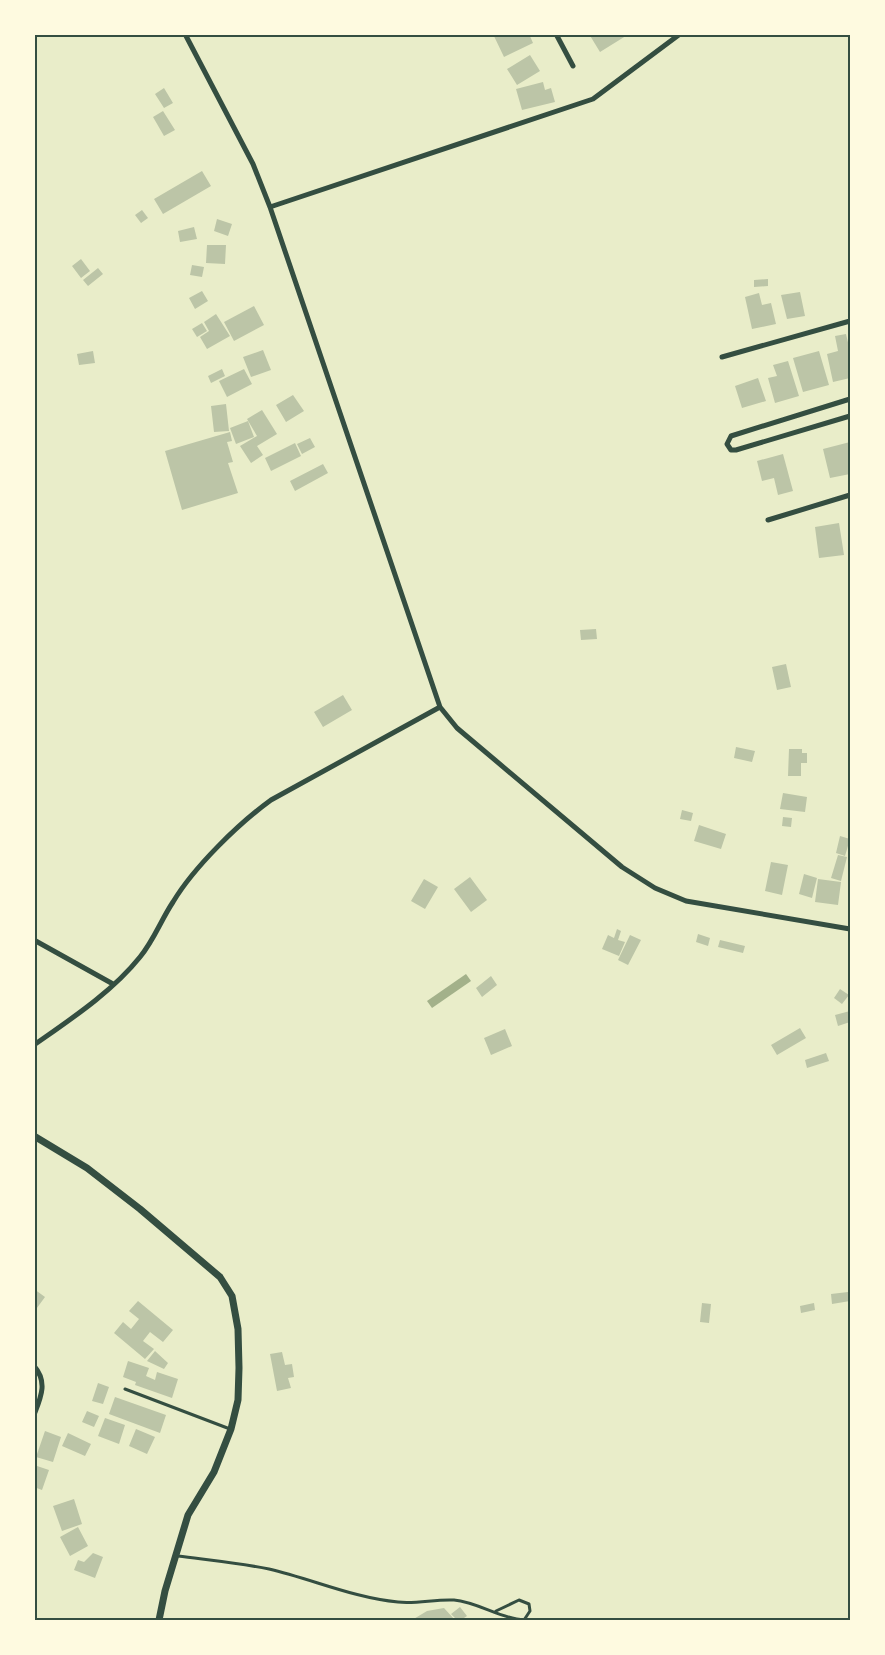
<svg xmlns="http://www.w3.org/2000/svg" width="885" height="1655" viewBox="0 0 885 1655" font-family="'DejaVu Sans',sans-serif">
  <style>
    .water { fill: #a3b18a }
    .building { fill: #bcc5a7 }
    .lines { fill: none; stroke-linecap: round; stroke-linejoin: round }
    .service { stroke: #344e41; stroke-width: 3 }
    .minor { stroke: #344e41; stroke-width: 5 }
    .tertiary { stroke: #344e41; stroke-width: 7 }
    .neatline { fill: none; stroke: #344e41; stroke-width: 2 }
  </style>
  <rect width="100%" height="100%" fill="#e9edc9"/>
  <path class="water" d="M466 974 471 981 432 1008 427 1001Z"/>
  <path class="building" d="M493 34H529L533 43 504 57Z
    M589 34H629L600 52Z
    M530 55 540 71 517 85 507 69Z
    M543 82 545 90 551 88 555 102 522 110 516 89Z
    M164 88 173 103 164 108 155 94Z
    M163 111 175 130 164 136 153 117Z
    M202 171 211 186 163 214 154 199Z
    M142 210 148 218 141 223 135 215Z
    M217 219 232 224 228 236 214 231Z
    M194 227 197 239 180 242 178 231Z
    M207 245H226L225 264 206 263Z
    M81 259 90 271 81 278 72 266Z
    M192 265 204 267 202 277 190 275Z
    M98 268 103 274 88 286 83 280Z
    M768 279V286L754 287V280Z
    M202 291 208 301 195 309 189 298Z
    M800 292 805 316 787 319 781 295Z
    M759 293 762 305 771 303 776 324 752 329 745 297Z
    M254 306 264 325 234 341 224 322Z
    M216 314 230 336 207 349 200 337 209 331 204 322Z
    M202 323 207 331 197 337 192 329Z
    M846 334 850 351V378L833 382 827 354 838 351 835 336Z
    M263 350 271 370 251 377 243 357Z
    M93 351 95 363 79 365 77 354Z
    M819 351 829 385 803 392 793 358Z
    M788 361 799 396 775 403 768 378 777 376 773 365Z
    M222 369 225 376 211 383 208 376Z
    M244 369 252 384 227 397 219 381Z
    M758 378 766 401 742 408 735 386Z
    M293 395 304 411 286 422 276 405Z
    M226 404 229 431 214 432 211 406Z
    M262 410 277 434 257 446 263 455 251 463 240 446 257 436 247 419Z
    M248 421 254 437 236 444 230 428Z
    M230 432 232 441 227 442 233 462 228 463 238 493 182 510 165 451Z
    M310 438 315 447 302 454 297 444Z
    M850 442V474L830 478 823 449Z
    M295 443 301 456 271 471 265 458Z
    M783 454 793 491 778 495 774 478 762 481 757 461Z
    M323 464 328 473 295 491 290 481Z
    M839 523 844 555 819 558 815 527Z
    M596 629 597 639 581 640 580 630Z
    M786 664 791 687 777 690 772 667Z
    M343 695 352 710 323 727 314 712Z
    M736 747 755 751 752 762 734 758Z
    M789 749H802V753H807V763H801V776H788Z
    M783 793 807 797 805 812 780 809Z
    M682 810 693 813 691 821 680 819Z
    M783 817 792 818 791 827 782 826Z
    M699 825 726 834 721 849 694 841Z
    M840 836 850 839 845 856 836 853Z
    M838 855 847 857 841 881 831 878Z
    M771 862 788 865 782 895 765 891Z
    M804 874 817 878 812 898 799 894Z
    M470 877 487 900 471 912 454 889Z
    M424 879 438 887 425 909 411 901Z
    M818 879 841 882 838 905 815 902Z
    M617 929 621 931 618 940 625 942 619 956 602 949 608 935 614 938Z
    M698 934 710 938 708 946 696 942Z
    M630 935 641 940 628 965 618 960Z
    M720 940 745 946 743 953 718 947Z
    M491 976 497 985 482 997 476 988Z
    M840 989 849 995 842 1004 834 998Z
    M850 1011V1022L838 1026 835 1015Z
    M800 1028 806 1038 777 1055 771 1045Z
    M505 1029 512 1046 491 1055 484 1038Z
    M826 1053 829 1061 807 1068 805 1060Z
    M34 1289 45 1297 34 1312Z
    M848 1292 850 1301 832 1304 831 1294Z
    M138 1301 173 1330 163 1342 150 1332 143 1341 154 1349 145 1359 114 1333 123 1322 131 1329 139 1319 129 1311Z
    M702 1303 711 1304 709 1323 700 1322Z
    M814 1303 815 1310 801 1313 800 1306Z
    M155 1351 168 1363 164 1369 147 1361Z
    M282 1352 285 1365 292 1364 294 1377 288 1378 291 1388 277 1391 270 1354Z
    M128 1361 149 1368 146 1376 155 1380 157 1372 178 1379 172 1398 135 1385 136 1382 123 1377Z
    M98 1383 109 1387 103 1404 92 1401Z
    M115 1397 166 1415 160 1433 109 1414Z
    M87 1411 99 1416 94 1427 82 1422Z
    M105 1418 125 1425 119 1444 98 1436Z
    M136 1429 155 1437 147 1454 129 1446Z
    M45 1431 61 1437 53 1462 36 1457Z
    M68 1433 91 1444 85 1456 62 1446Z
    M34 1465 49 1470 42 1490 34 1487Z
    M74 1499 82 1524 62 1531 53 1506Z
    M78 1527 88 1546 70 1556 60 1537Z
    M93 1553 103 1557 95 1578 74 1570 78 1560 84 1562Z
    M460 1607 467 1616 461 1620H457L451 1614Z
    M444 1608 455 1620H412L427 1611Z"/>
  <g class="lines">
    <path class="service" d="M125 1389 230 1429
      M178 1556C208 1560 239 1563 269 1569 312 1579 354 1598 398 1602 417 1604 435 1599 454 1600 478 1602 501 1619 524 1620L530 1611 529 1604 519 1600 496 1611"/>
    <path class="minor" d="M185 34 253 164 270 207 440 707 457 728 622 867 655 888 686 901 850 929
      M556 34 573 66
      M270 207 593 99 680 34
      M722 357 850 321
      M850 399 731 436 727 444 731 450H736L850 416
      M768 520 850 495
      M34 940 113 984
      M34 1045C71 1019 112 992 140 957 154 940 161 920 173 902 194 867 238 824 271 800L440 707
      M34 1366C48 1382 41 1397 34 1415"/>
    <path class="tertiary" d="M34 1136 87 1168 140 1209 220 1277 232 1296 238 1329 239 1368 238 1400 231 1429 214 1472 188 1515 165 1591 159 1620"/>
  </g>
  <rect width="885" height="1655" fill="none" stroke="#fefae0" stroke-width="72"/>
  <rect x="36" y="36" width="813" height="1583" class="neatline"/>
</svg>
